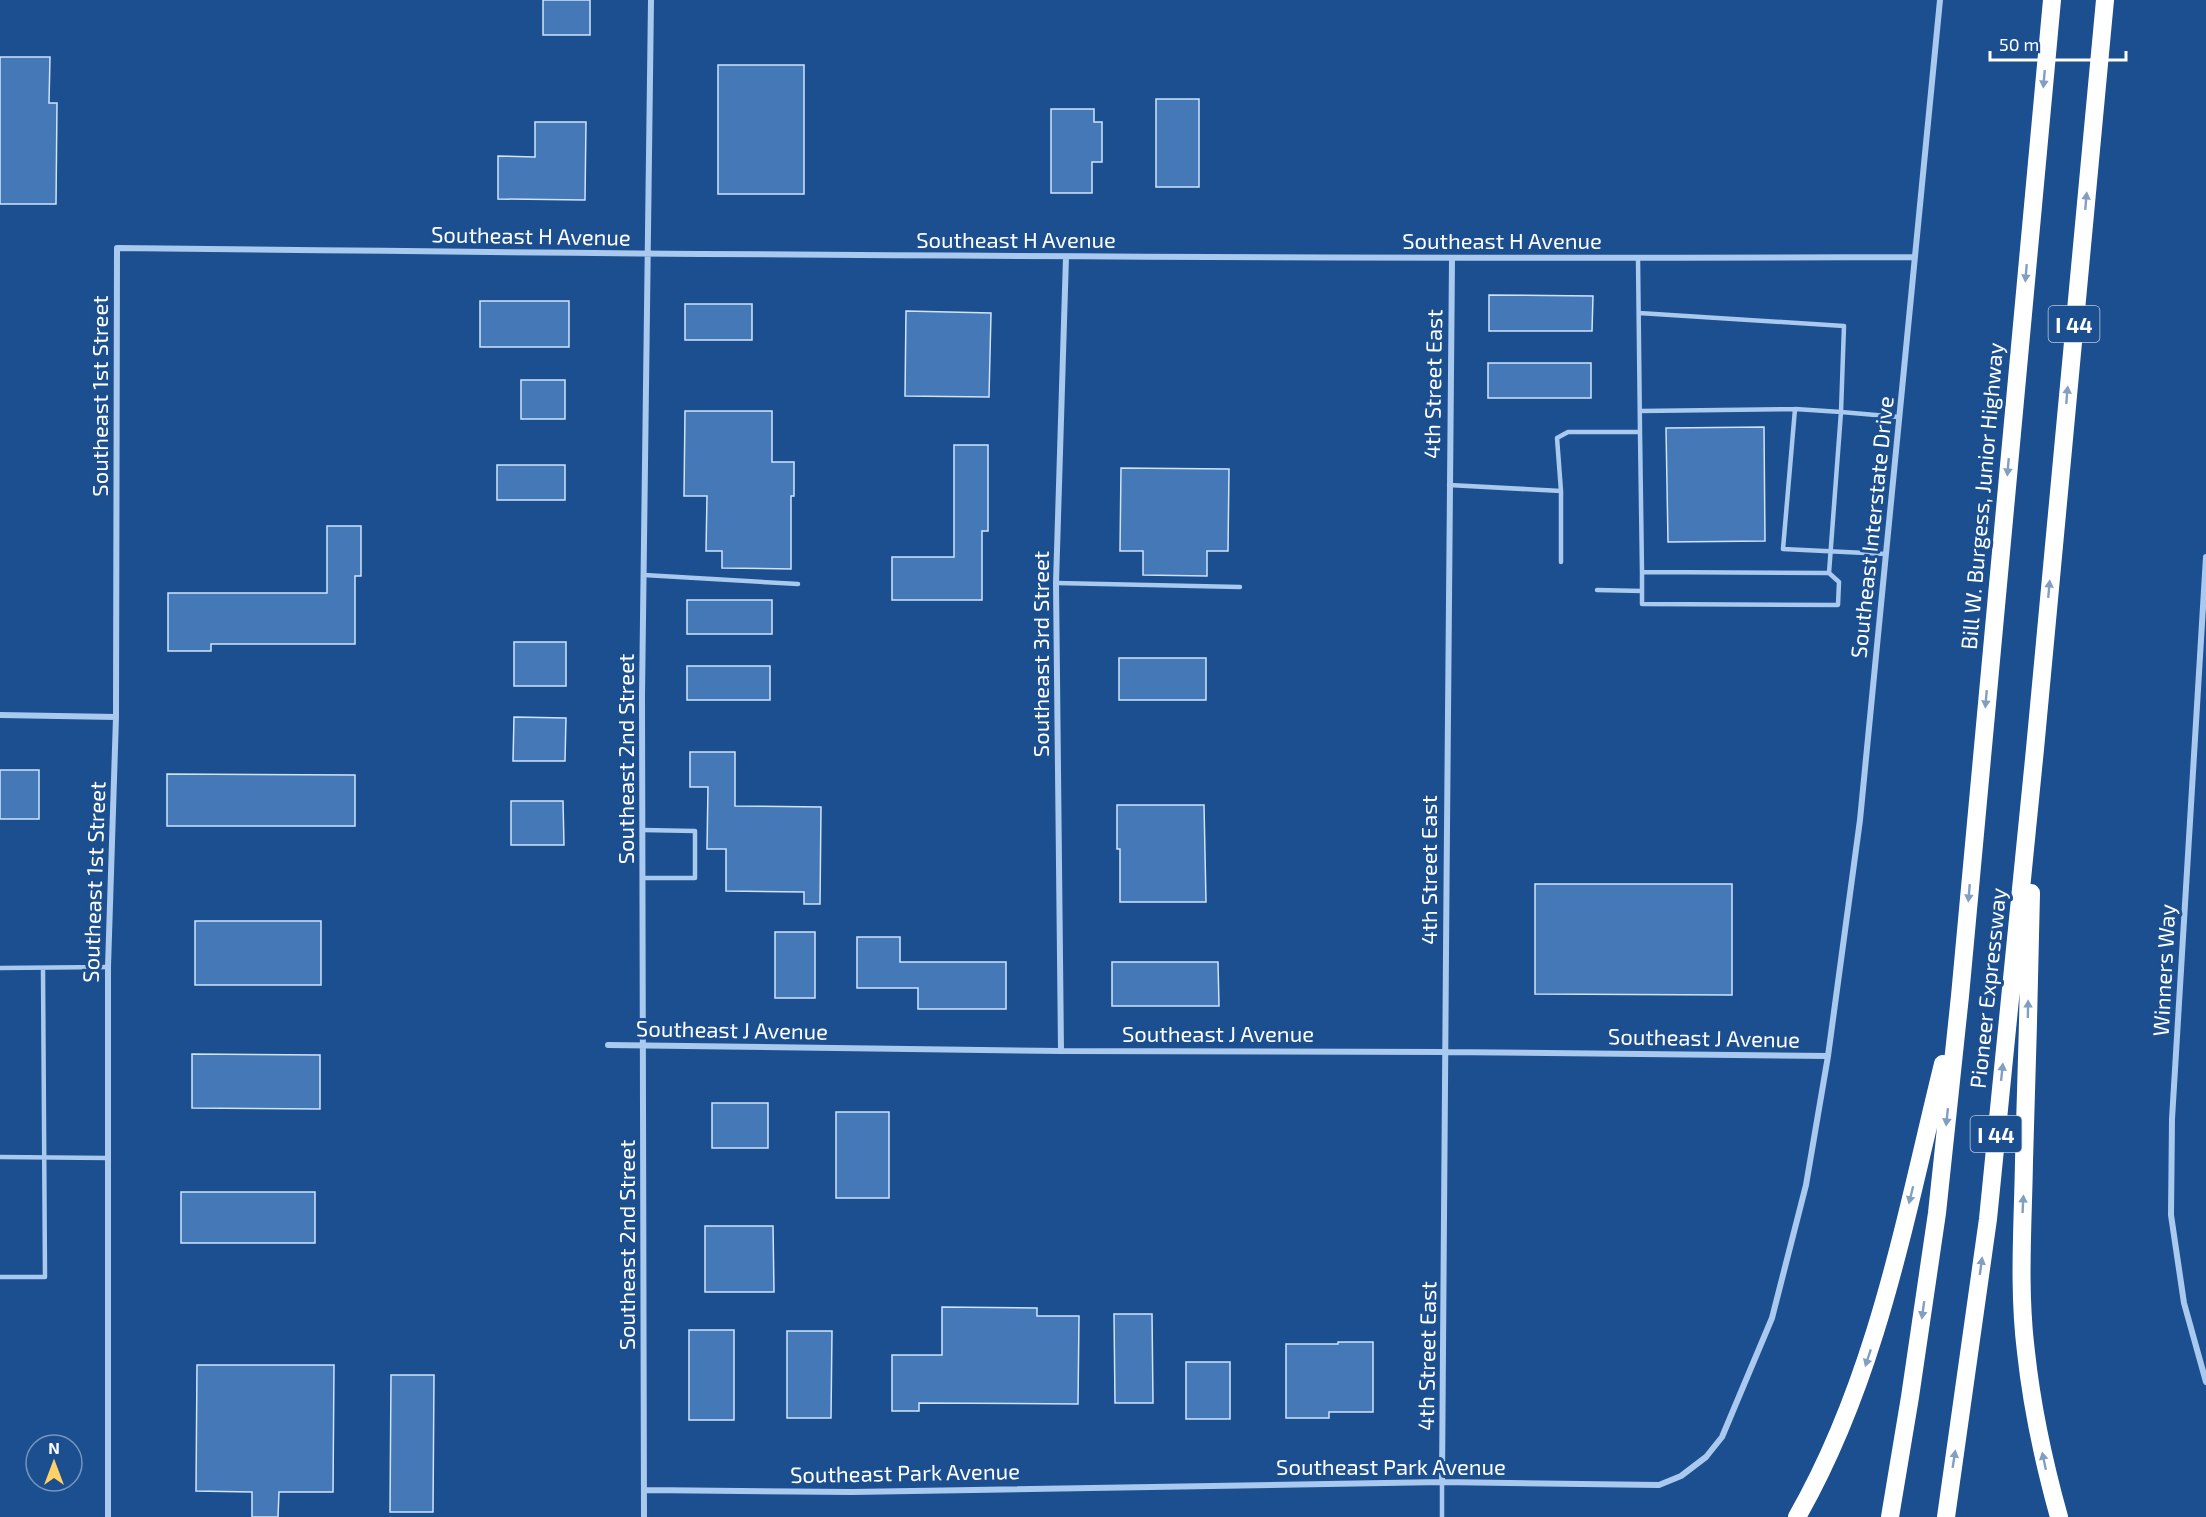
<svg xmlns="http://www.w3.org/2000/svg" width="2206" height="1517" viewBox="0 0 2206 1517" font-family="'Exo 2',sans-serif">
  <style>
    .building { fill: #4478b7; stroke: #cfe3fa; stroke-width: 1.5 }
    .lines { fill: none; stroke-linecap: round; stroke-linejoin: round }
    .lane { stroke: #a9c9ee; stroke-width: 4.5 }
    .street { stroke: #a9c9ee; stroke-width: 6 }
    .highway { stroke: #fff; stroke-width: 18 }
    .oneway { fill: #829ec1 }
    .labels { text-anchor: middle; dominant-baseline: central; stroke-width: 6; stroke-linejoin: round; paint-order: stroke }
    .shield { fill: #1b4f8f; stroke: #bbcadd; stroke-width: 1.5 }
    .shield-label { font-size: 21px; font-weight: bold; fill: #fff }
    .street-label { font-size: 22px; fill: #fff; stroke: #1b4f8f }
  </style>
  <rect width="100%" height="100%" fill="#1b4f8f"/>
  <path class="building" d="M543 0H590V35H543Z
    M0 57H50L49 103H57L56 204H0Z
    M718 65H804V194H718Z
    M1156 99H1199V187H1156Z
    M1051 109H1094V122H1102V162H1092V193H1051Z
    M535 122H586L585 200 498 199V156L535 157Z
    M1489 295 1593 296 1592 331H1489Z
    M480 301H569V347H480Z
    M685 304H752V340H685Z
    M906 311 991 313 989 397 905 396Z
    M1488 363H1591V398H1488Z
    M521 380H565V419H521Z
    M685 411H772V462H794V496H791V569L722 568V551H706L707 496H684Z
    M1764 427 1765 541 1668 542 1666 428Z
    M954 445H988V531H982V600H892V557H954Z
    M497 465H565V500H497Z
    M1121 468 1229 469 1228 551H1207V576L1143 575V551H1120Z
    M327 526H361V576H355V644H211V651H168V593H327Z
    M687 600H772V634H687Z
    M514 642H566V686H514Z
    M1119 658H1206V700H1119Z
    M687 666H770V700H687Z
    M514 717 566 718 565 761H513Z
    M690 752H735V806L821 807 820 904H804V892L726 891V849H707L708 787H690Z
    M0 770H39V819H0Z
    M167 774 355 775V826H167Z
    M511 801H563L564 845H511Z
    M1117 805H1204L1206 902H1120V849H1117Z
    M1535 884H1732V995L1535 994Z
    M195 921H321V985H195Z
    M775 932H815V998H775Z
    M857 937H900V962H1006V1009H918V988H857Z
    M1112 962H1218L1219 1006H1112Z
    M192 1054 320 1055V1109L192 1108Z
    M712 1103H768V1148H712Z
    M836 1112H889V1198H836Z
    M181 1192H315V1243H181Z
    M705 1226H773L774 1292H705Z
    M942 1307 1037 1308V1316H1079L1078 1404 919 1403V1411H892V1355H942Z
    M1114 1314H1152L1153 1403H1115Z
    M689 1330H734V1420H689Z
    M787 1331H832L831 1418H787Z
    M1338 1342H1373V1412H1329V1418H1286V1344H1338Z
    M1186 1362H1230V1419H1186Z
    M197 1365H334L333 1492H279L278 1517H252V1492L196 1491Z
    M391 1375H434L433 1512H390Z"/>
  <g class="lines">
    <path class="lane" d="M1639 313 1844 326 1841 412 1795 409 1783 549 1886 554
      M1641 411 1795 409
      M1640 432 1642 572 1829 573 1839 582 1838 605 1642 604V591
      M1449 485 1561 491V562
      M1561 491 1557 438 1568 432H1640L1638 258
      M1829 573 1841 412 1899 417
      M644 575 798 584
      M1056 583 1240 587
      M1597 590 1642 591V572
      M643 830 695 831V878H643
      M0 968 108 967
      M0 1157 107 1158
      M0 1277H45L43 968
      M1442 1482V1517"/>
    <path class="street" d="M2206 557 2172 1119 2171 1215 2184 1303 2206 1382
      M0 715 116 717
      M608 1045 1061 1051 1445 1052 1828 1056
      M1061 1051 1056 583 1066 257
      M1442 1482C1448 1074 1445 667 1452 259
      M645 1490 852 1492 1442 1482 1659 1485 1681 1476 1706 1457 1722 1437 1772 1318 1806 1185 1828 1056 1860 820 1940 0
      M108 1517V967L116 717 117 248C717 255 1316 260 1915 257
      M644 1517 642 696 651 0"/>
    <path class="highway" d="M2031 893C2029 982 2027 1072 2024 1161 2023 1225 2018 1288 2026 1352 2032 1408 2044 1463 2059 1517
      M1797 1517C1877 1377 1905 1218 1943 1064
      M1890 1517 1910 1397 1937 1213 1960 996 2052 0
      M1946 1517 1988 1219 2035 749 2105 0"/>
  </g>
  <defs><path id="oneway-solid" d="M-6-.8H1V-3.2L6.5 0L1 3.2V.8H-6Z" transform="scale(1.5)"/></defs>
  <g class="oneway">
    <use href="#oneway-solid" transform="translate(2044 79) rotate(95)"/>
    <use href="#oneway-solid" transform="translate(2086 201) rotate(-85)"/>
    <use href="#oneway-solid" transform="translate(2026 273) rotate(95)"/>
    <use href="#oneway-solid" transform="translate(2067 395) rotate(-85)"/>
    <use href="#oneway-solid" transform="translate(2008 467) rotate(95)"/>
    <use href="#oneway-solid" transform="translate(2049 589) rotate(-85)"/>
    <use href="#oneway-solid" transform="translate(1986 699) rotate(95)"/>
    <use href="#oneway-solid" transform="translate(1969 893) rotate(95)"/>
    <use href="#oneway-solid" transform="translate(2028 1009) rotate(-89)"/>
    <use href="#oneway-solid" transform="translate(2002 1072) rotate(-84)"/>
    <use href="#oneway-solid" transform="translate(1947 1117) rotate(96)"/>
    <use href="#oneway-solid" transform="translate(1911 1195) rotate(104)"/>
    <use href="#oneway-solid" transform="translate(2023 1204) rotate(-87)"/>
    <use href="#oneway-solid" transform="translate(1981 1266) rotate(-82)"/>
    <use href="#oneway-solid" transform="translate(1923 1310) rotate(98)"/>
    <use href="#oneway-solid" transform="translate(1868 1358) rotate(108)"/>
    <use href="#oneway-solid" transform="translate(1954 1459) rotate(-81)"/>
    <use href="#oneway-solid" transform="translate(2044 1461) rotate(-102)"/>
  </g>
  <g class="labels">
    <g class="shield">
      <rect x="2048.5" y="306" width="51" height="36" rx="4.5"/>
      <rect x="1970.5" y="1116" width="51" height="36" rx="4.5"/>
    </g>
    <g class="shield-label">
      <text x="2074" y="324">I 44</text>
      <text x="1996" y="1134">I 44</text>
    </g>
    <g class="street-label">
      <text transform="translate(531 235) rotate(1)">Southeast H Avenue</text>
      <text x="1016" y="239">Southeast H Avenue</text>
      <text x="1502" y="240">Southeast H Avenue</text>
      <text transform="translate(1432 384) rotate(-89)">4th Street East</text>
      <text transform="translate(99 396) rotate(-90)">Southeast 1st Street</text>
      <text transform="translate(1981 496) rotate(-85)">Bill W. Burgess, Junior Highway</text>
      <text transform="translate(1871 527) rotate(-84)">Southeast Interstate Drive</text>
      <text transform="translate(1040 654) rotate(-90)">Southeast 3rd Street</text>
      <text transform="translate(625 759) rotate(-90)">Southeast 2nd Street</text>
      <text transform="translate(1428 870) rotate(-90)">4th Street East</text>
      <text transform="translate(93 882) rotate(-88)">Southeast 1st Street</text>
      <text transform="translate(2163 970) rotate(-87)">Winners Way</text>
      <text transform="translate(1987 988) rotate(-84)">Pioneer Expressway</text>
      <text transform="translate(732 1029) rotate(1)">Southeast J Avenue</text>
      <text x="1218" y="1033">Southeast J Avenue</text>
      <text transform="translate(1704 1037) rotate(1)">Southeast J Avenue</text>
      <text transform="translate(626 1245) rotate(-90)">Southeast 2nd Street</text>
      <text transform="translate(1426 1356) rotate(-89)">4th Street East</text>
      <text x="1391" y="1466">Southeast Park Avenue</text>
      <text transform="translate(905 1472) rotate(-1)">Southeast Park Avenue</text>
    </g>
  </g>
  <g transform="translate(54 1463)"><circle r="28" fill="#1b4f8f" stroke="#7695bc" stroke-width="1.5"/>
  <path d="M0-4.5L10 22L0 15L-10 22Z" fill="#ffd166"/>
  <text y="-9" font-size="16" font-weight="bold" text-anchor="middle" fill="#ffffff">N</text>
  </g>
  <path d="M1990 51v9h136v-9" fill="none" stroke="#ffffff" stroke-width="3"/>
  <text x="1999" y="51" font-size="18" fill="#ffffff" stroke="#1b4f8f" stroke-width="4.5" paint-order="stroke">50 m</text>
</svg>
